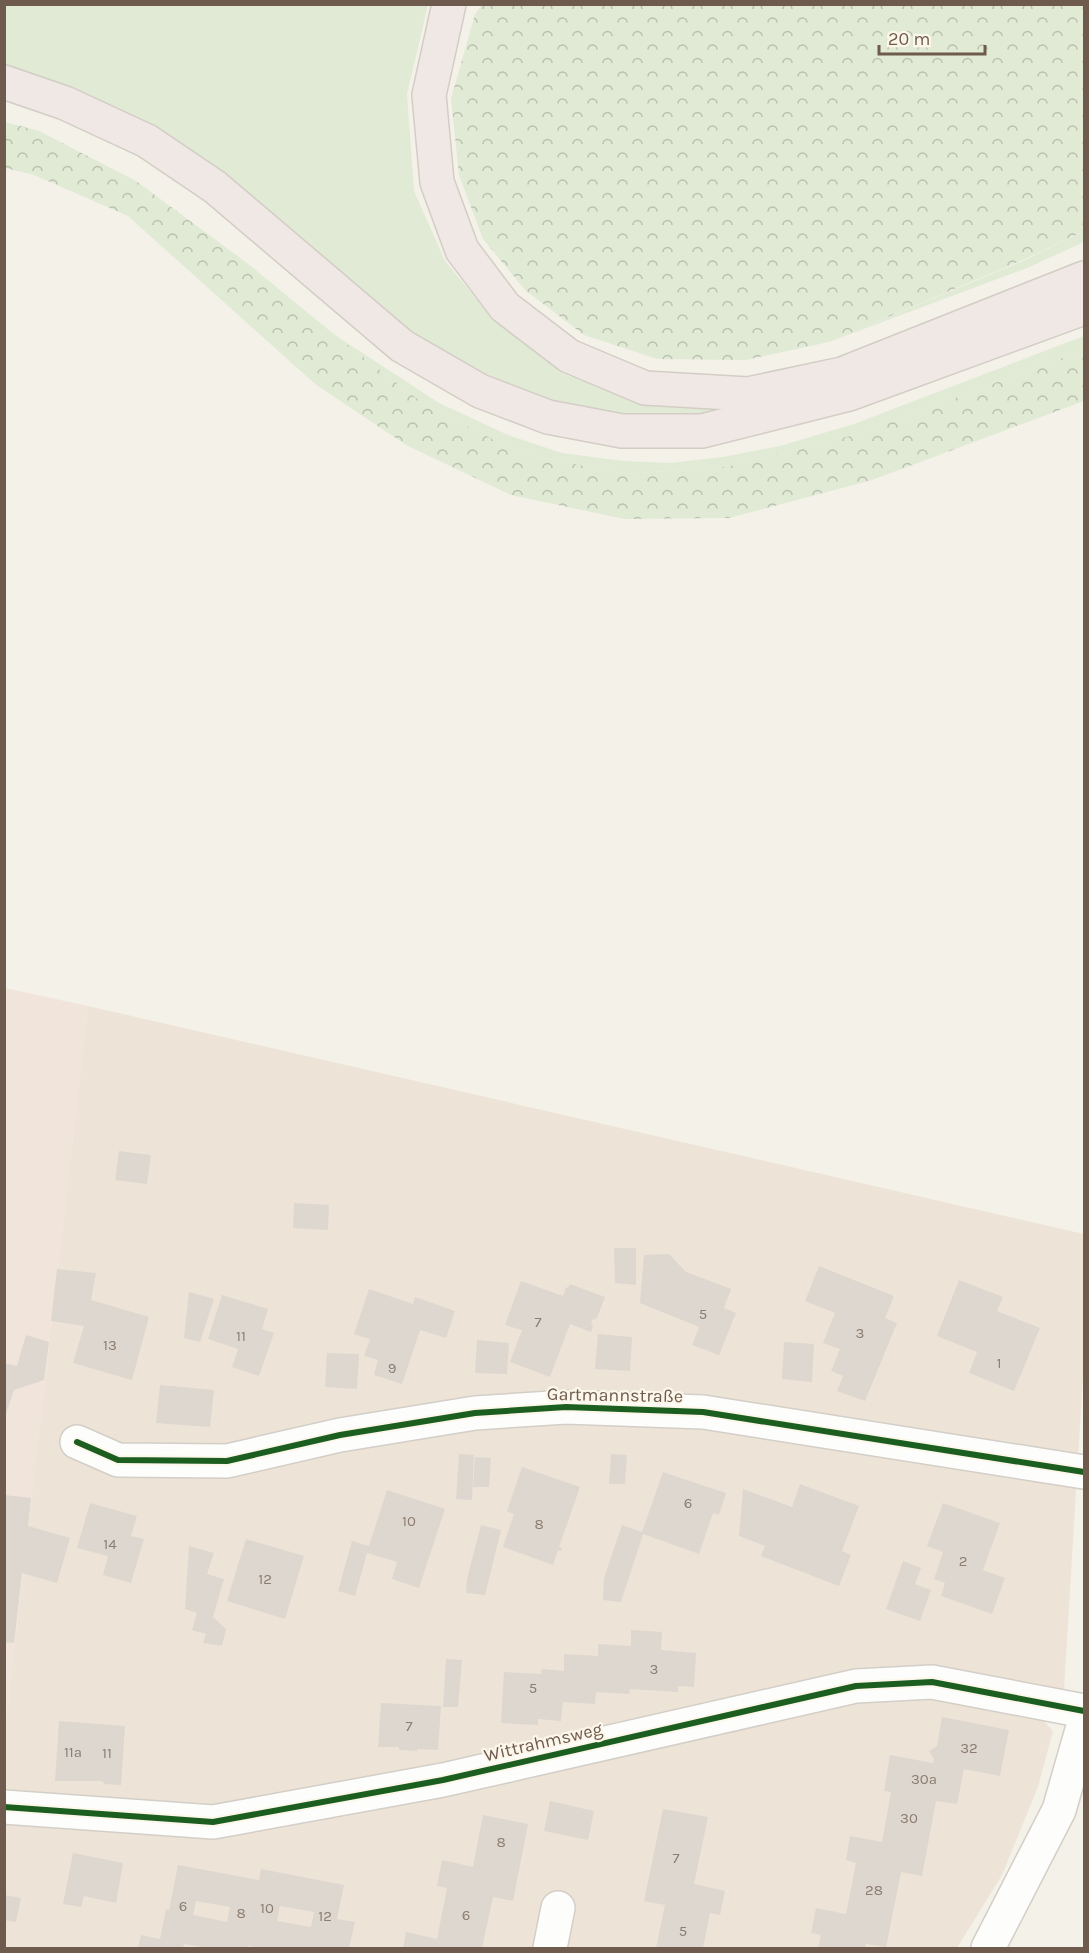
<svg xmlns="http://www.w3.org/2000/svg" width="1089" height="1953" viewBox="0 0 1089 1953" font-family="Karla,sans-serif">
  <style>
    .residential { fill: #ede4d7 }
    .commercial { fill: #f1e4da }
    .grass { fill: #e0ead5 }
    .forest { fill: url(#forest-crowns) }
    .building { fill: #ddd7cf; fill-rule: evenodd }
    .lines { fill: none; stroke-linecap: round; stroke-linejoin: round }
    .minor-casing { stroke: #d3cec7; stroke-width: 36 }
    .highway-casing { stroke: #d3cdc6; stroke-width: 36 }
    .minor { stroke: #fdfdfc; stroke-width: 33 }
    .highway { stroke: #efe8e4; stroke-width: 33 }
    .cycleway-casing { stroke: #fcf7ea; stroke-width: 10 }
    .cycleway { stroke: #1b5e20; stroke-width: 6 }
    .labels { text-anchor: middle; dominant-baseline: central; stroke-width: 4.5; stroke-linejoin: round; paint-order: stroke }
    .number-label { font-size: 15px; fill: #8c7d70 }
    .street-label { font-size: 18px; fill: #6e5b4d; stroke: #fcf7ea }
  </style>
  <defs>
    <pattern id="forest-crowns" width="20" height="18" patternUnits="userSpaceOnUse" patternTransform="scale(1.5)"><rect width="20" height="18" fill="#e0ead5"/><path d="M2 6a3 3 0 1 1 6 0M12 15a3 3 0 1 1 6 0" fill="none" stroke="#bac1af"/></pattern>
  </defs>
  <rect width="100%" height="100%" fill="#f4f1e9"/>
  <path class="residential" d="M88 1006 1084 1234V1359L1064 1690 934 1668 450 1764 211 1807 5 1793V1727Z
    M932 1696 1042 1719 1053 1731 1038 1787 1002 1875 957 1948H5L4 1821 216 1835 856 1700Z"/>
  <path class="commercial" d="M5 988 88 1006 5 1727Z"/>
  <path class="grass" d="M4 5H428L407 94 414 191 445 261 493 319 562 373 642 404 747 410 695 421 620 420 551 405 487 381 409 338 71 89 5 65Z
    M1084 231V242L1027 268 829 342 1023 261Z
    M335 335 439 403 508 435 562 453 623 461 671 463 723 457 780 446 854 424 1084 336V350L858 434 726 467 624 474 520 453 425 405Z"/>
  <path class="forest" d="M482 5H1084V231L1023 260 829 342 746 360 657 359 584 335 525 290 483 239 459 175 451 99 475 14Z
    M5 122 39 131 136 181 247 263 335 335 425 405 520 453 624 474 726 467 858 434 1084 350V401L872 480 729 518 624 519 511 495 406 445 315 384 128 216 34 175 5 168Z"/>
  <path class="building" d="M119 1151 151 1155 147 1184 115 1180Z
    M294 1203 329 1205 328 1230 293 1228Z
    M614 1248H636V1285L615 1283Z
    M669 1254 686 1272 731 1289 724 1308 736 1313 719 1355 692 1345 699 1327 640 1303 644 1255Z
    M819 1266 894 1296 885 1318 897 1323 865 1401 837 1391 843 1376 831 1371 840 1349 823 1343 835 1313 805 1301Z
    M57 1269 96 1273 91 1300 149 1317 132 1380 73 1363 84 1326 51 1321Z
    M959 1280 1003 1297 997 1311 1040 1328 1014 1391 969 1373 977 1352 937 1336Z
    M521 1281 563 1296 566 1287 568 1288 570 1284 605 1297 597 1318 592 1320 591 1324 593 1325 591 1332 570 1324 550 1377 510 1362 522 1330 505 1325Z
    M369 1289 413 1304 415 1297 455 1311 446 1338 420 1330 402 1384 374 1375 378 1360 364 1356 370 1339 354 1334Z
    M189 1292 214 1299 200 1342 184 1338Z
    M222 1295 268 1309 262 1329 274 1333 259 1376 232 1367 238 1349 208 1339Z
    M598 1334 632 1337 630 1371 595 1369Z
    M26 1335 49 1342 44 1380 14 1390 4 1420V1363L17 1366Z
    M477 1340 509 1343 507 1374 475 1373Z
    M784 1342 814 1344 812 1382 782 1379Z
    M327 1353 359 1354 357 1389 325 1387Z
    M160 1385 214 1390 210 1427 156 1423Z
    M459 1454 474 1455 472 1500 456 1499Z
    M611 1454 627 1455 625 1484H609Z
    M475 1457 491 1458 489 1487H473Z
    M522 1467 580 1487 559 1547 562 1548 561 1551 558 1550 553 1565 503 1547 514 1514 507 1511Z
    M663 1472 726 1493 719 1515 713 1513 699 1554 643 1534 621 1602 603 1600 604 1578 622 1525 642 1532Z
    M800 1484 859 1506 842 1551 851 1555 839 1586 761 1556 765 1546 739 1536 743 1489 792 1507Z
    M387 1490 445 1509 419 1588 392 1579 397 1562 367 1553 355 1596 338 1591 352 1541 369 1546Z
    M4 1495 31 1498 28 1526 70 1538 57 1583 22 1573 14 1643 4 1642Z
    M90 1503 137 1516 131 1536 144 1539 131 1583 103 1575 108 1556 77 1548Z
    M943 1503 1000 1523 983 1570 1005 1578 992 1614 941 1596 945 1583 934 1579 943 1552 927 1546Z
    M481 1525 501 1530 485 1595 466 1593 467 1579Z
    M246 1539 304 1556 285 1619 227 1601Z
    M189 1546 214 1553 207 1574 224 1579 213 1617 226 1629 222 1646 203 1643 206 1634 192 1630 197 1613 185 1609Z
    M903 1561 921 1568 915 1584 931 1590 920 1621 886 1609Z
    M631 1630 662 1632 661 1650 696 1653 694 1687 678 1686V1692L630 1689 629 1694 596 1692 595 1704 563 1702 561 1721 538 1719V1725L501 1723 504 1672 541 1674 542 1669 564 1671V1654L598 1656V1644L631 1646Z
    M446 1659 462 1660 458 1707H443Z
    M381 1703 441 1706 438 1750 417 1749V1751L399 1750V1747H378Z
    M942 1717 1009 1730 1000 1776 964 1769 957 1804 936 1801 922 1876 901 1872 886 1947 866 1944 865 1948H818L821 1935 811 1933 816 1908 846 1914 856 1863 846 1860 850 1836 882 1842 891 1792 884 1791 890 1755 933 1763 934 1759 929 1751 937 1746Z
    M59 1721 125 1726 121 1785 105 1784 102 1781H55Z
    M550 1801 594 1811 588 1840 544 1831Z
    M663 1809 708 1817 694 1884 725 1891 720 1915 710 1913 703 1948H656L665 1905 644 1901Z
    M483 1815 528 1824 513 1901 493 1897 482 1948H403L406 1932 437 1939 447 1888 437 1886 442 1860 473 1867Z
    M73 1853 123 1863 116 1903 84 1896 81 1907 63 1904Z
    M178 1865 259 1880 261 1869 344 1885 337 1919 355 1922 349 1948H263L248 1946 247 1948H209L184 1944 183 1948H138L141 1935 160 1939 166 1909 169 1910ZM196 1901 230 1907 227 1922 193 1915ZM280 1906 314 1912 311 1927 277 1921Z
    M4 1895 21 1898 16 1922 4 1920Z"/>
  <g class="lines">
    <defs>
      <path id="minor" d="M77 1442 118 1460 227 1461 340 1435 475 1413 566 1407 703 1412 1084 1472
        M4 1807 213 1822 443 1780 856 1686 932 1682 1084 1711
        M550 1948 558 1908
        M988 1948 1059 1810 1084 1723"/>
      <path id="highway" d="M449 4 429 95 437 182 462 250 505 307 569 356 645 388 748 394 842 374 1084 278
        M4 82 65 103 147 141 215 187 402 346 480 391 548 417 622 431H702L849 394 1084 308"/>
    </defs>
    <use href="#minor" class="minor-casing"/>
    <use href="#highway" class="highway-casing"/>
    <use href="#minor" class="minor"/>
    <use href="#highway" class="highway"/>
    <defs>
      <path id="cycleway" d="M77 1442 118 1460 227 1461 340 1435 475 1413 566 1407 703 1412 1084 1472
        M4 1807 213 1822 443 1780 856 1686 932 1682 1084 1711"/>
    </defs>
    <use href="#cycleway" class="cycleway-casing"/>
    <use href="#cycleway" class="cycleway"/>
  </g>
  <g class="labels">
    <g class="number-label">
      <text x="703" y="1314">5</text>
      <text x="538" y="1322">7</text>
      <text x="860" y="1333">3</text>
      <text x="241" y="1336">11</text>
      <text x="110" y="1345">13</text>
      <text x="999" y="1363">1</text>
      <text x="392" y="1368">9</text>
      <text x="688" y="1503">6</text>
      <text x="409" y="1521">10</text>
      <text x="539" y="1524">8</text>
      <text x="110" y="1544">14</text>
      <text x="963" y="1561">2</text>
      <text x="265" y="1579">12</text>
      <text x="654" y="1669">3</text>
      <text x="533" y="1688">5</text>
      <text x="409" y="1726">7</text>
      <text x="969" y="1748">32</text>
      <text x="73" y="1752">11a</text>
      <text x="107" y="1753">11</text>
      <text x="924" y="1779">30a</text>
      <text x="909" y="1818">30</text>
      <text x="501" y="1842">8</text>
      <text x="676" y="1858">7</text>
      <text x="874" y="1890">28</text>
      <text x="183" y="1906">6</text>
      <text x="267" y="1908">10</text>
      <text x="241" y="1913">8</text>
      <text x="466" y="1915">6</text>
      <text x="325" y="1916">12</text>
      <text x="683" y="1931">5</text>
    </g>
    <g class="street-label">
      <text transform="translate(615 1395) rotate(1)">Gartmannstraße</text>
      <text transform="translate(543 1742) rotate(-13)">Wittrahmsweg</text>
    </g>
  </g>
  <rect width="1089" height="1953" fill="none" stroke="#6e5b4d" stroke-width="12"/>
  <path d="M879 45v9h106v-9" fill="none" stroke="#6e5b4d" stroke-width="3"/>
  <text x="888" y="45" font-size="18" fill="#6e5b4d" stroke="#fcf7ea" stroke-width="4.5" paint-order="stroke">20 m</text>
</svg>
